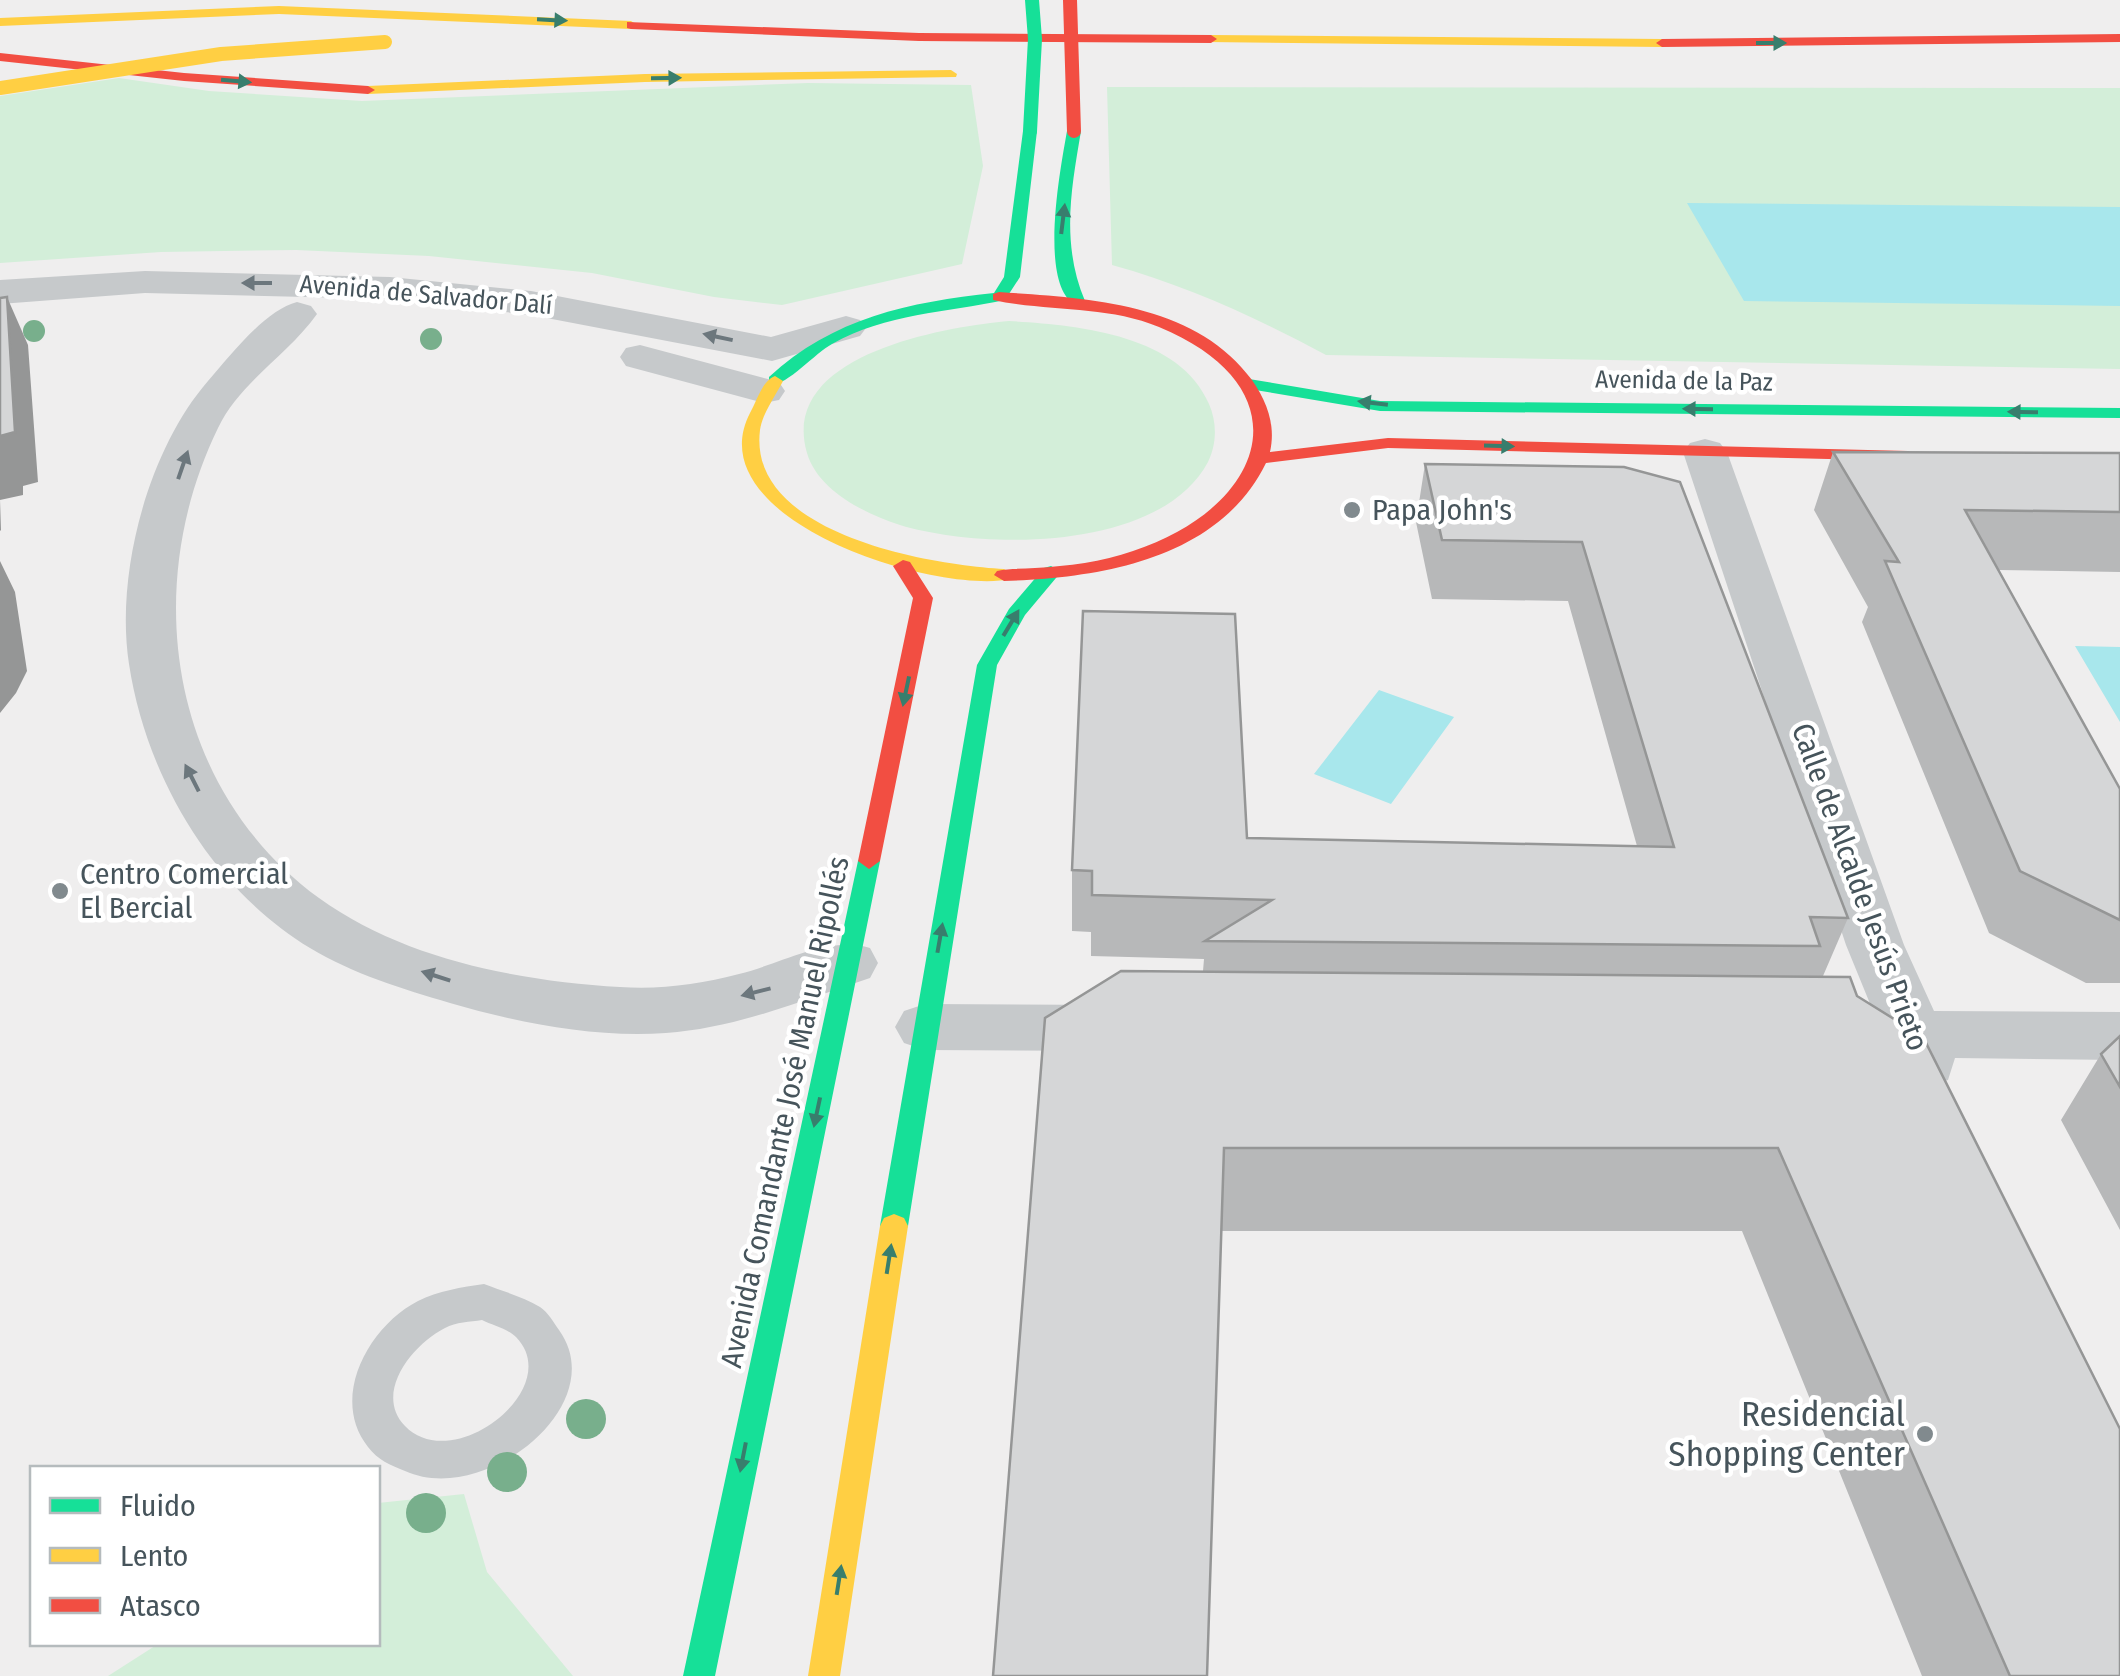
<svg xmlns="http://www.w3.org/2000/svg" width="2120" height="1676" viewBox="0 0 2120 1676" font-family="'Fira Sans Condensed',sans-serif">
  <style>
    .green { fill: #d3eed9 }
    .water { fill: #a8e7ec }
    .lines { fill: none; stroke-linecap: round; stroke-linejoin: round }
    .lane { fill: #c6c9cb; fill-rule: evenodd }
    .street { fill: #c6c9cb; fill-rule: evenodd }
    .fast { fill: #16e098; fill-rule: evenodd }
    .slow { fill: #ffcf43; fill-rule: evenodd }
    .jam { fill: #f24e42; fill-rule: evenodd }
    .fast-bridge { stroke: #16e098; stroke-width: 14 }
    .slow-bridge { stroke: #ffcf43; stroke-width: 14 }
    .jam-bridge { stroke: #f24e42; stroke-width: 14 }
    .tree { fill: #78af8c }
    .wall { fill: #b7b8b9 }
    .shaded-wall { fill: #959696 }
    .building { fill: #d5d6d7; stroke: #959696; stroke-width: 2.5 }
    .oneway { fill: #387e6d }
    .oneway2 { fill: #6c777d }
    .poi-dot { fill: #818a8e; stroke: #fff; stroke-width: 4 }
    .labels { text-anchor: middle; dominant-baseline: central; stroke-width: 9; stroke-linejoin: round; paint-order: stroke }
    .far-street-label { font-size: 25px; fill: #46545b; stroke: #fff }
    .poi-label { font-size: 30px; fill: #46545b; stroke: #fff; text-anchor: start }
    .street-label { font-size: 30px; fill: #46545b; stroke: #fff }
    .near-poi-label { font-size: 35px; fill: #46545b; stroke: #fff; text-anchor: end }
  </style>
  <rect width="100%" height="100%" fill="#efeeee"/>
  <path class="green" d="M119 78 209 91 362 101 808 83 971 85 983 166 962 264 782 305 714 297 592 273 429 256 296 250 161 252 0 263V96Z
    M1107 87 2120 88V369L1326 355C1257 318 1188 286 1112 265Z
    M1009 321C1074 325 1179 333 1209 404 1217 422 1217 444 1208 462 1160 552 982 550 900 525 866 514 818 491 807 453 778 354 945 327 1009 321Z
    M464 1494 487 1572 573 1676H108L158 1644H378V1503Z"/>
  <path class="water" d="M1687 203 2120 207V306L1744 301Z
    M2075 646 2120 647V722Z
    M1379 690 1454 717 1391 804 1314 774Z"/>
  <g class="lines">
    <path class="lane" d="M484 1284C502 1291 524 1297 540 1307 548 1312 554 1323 559 1330 613 1405 484 1507 405 1471 390 1465 378 1460 368 1447 329 1398 369 1326 418 1301 438 1291 462 1287 484 1284ZM482 1320C492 1325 508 1329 516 1337 566 1388 453 1476 405 1426 373 1393 413 1344 445 1328 456 1322 470 1322 482 1320Z"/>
    <path class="street" d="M145 271 390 277 531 291 771 337 846 316 860 320 866 328 860 336 772 361 531 315 390 299 145 293 0 304V280Z
      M297 302 311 306 317 314C288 355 240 382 218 428 140 588 169 789 319 898 403 959 518 981 620 987 660 990 700 984 739 974 780 964 830 935 870 948L878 963 870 978C804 1000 736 1028 666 1033 594 1038 519 1023 450 1003 403 989 353 974 310 948 212 889 146 776 129 664 115 574 148 450 208 381 230 356 265 310 297 302Z
      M640 345 779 382 785 391 779 400 764 403 626 366 620 357 626 348Z
      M1705 439 1720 443 1727 452 1904 945 1934 1011 2120 1012V1060L1955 1058 1948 1080 1926 1087 1904 1080 1893 1058 1843 1057 1821 1051 1813 1034 1821 1017 1843 1011H1873L1846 945 1683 452 1690 443Z
      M925 1004 1117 1005 1138 1011 1147 1028 1138 1045 1117 1051 925 1050 904 1043 895 1027 904 1011Z"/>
    <path class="fast" d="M1030 127 1037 131 1020 277 1005 300C945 313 887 313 832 344 815 353 786 387 769 385V377C833 318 909 302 994 293L1004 277 1023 131Z
      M1074 127 1081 131C1071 190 1061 244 1085 301L1077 306C1037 287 1061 166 1067 131Z
      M1249 379 1380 401 2120 408V418L1380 411 1243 388 1241 384Z
      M1051 566 1061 572 1025 615 997 665 908 1226 904 1234 894 1238 884 1234 880 1226 977 665 1009 609 1044 568Z
      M869 853 880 861 715 1676H683L858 861Z"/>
    <path class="slow" d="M279 6 631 21 637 25 631 29 279 14 0 26V18Z
      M1211 35 1662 39 1668 43 1662 47 1207 42V36Z
      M951 70 957 74 956 77 645 82 368 94 361 90 368 86 645 74Z
      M775 376 783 381C776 395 762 414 760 430 747 534 930 565 1004 569L1014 575 1011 579C936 595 695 520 750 413 757 401 762 381 775 376Z
      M894 1214 904 1218 908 1226 840 1676H808L880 1226 884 1218Z"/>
    <path class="jam" d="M627 22 919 33 1211 35 1217 39 1211 43 919 41 631 29 627 28Z
      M2120 34V42L1662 47 1656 43 1662 39Z
      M0 53 184 73 368 86 375 90 368 94 184 81 0 61Z
      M999 292C1086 298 1195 302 1252 380 1267 402 1276 425 1270 452L1388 438 1908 451 1917 456 1908 461 1388 448 1266 463C1219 559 1101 578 1004 581L994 575 997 571C1010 568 1023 569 1035 568 1068 566 1102 562 1133 551 1266 507 1308 389 1159 327 1106 305 1049 312 993 300V294Z
      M903 560 910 562 933 598 880 861 869 869 858 861 913 598 893 566Z"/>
    <path class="fast-bridge" d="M1030 131 1035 39 1032 0"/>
    <path class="slow-bridge" d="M0 88 221 54 385 42"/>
    <path class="jam-bridge" d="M1070 0 1074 131"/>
  </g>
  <g class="tree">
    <circle cx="34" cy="331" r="11"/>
    <circle cx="431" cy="339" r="11"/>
    <circle cx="586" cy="1419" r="20"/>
    <circle cx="507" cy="1472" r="20"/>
    <circle cx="426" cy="1513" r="20"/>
  </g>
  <path class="wall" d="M1833 452 2120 453V572L1999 570 2120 789V983H2086L1989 933 1862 622 1868 607 1814 510Z
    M1425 464 1624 467 1848 918 1823 976 2120 1676H1922L1742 1231H1221L1203 971 1204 959 1091 956V932L1072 931V870L1637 846 1568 601 1432 599 1416 522Z
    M2120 1036V1230L2061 1120 2101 1054Z"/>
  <path class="shaded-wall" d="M7 297 28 345 38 482 23 486V495L0 500 1 530 0 531V436Z
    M0 561 15 592 27 671 16 693 0 713Z"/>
  <path class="building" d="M7 297 15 432 0 436V298Z
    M1833 452 2120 453V512L1965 510 2120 789V920L2020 871 1885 561 1899 562Z
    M1425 464 1624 467 1680 482 1848 918 1810 917 1820 946 1205 941 1272 900 1092 895V871L1072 870 1083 611 1235 614 1247 838 1674 847 1582 542 1442 540Z
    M1121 971 1850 977 1857 996 1923 1037 2120 1429V1676H2010L1778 1148H1224L1207 1676H993L1045 1018Z
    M2120 1036V1087L2101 1054Z"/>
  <defs><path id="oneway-solid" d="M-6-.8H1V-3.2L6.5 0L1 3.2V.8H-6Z" transform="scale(2.5)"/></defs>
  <g class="oneway">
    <use href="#oneway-solid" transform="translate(552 20) rotate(3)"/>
    <use href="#oneway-solid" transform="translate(1771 43)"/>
    <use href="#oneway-solid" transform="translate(666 78) rotate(-1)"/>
    <use href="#oneway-solid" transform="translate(236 81) rotate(5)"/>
    <use href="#oneway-solid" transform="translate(1063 219) rotate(-83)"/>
    <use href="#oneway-solid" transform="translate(1373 403) rotate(-173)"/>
    <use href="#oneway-solid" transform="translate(1698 409) rotate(-179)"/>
    <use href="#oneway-solid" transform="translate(2023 412) rotate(-179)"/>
    <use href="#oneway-solid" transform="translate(1499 446) rotate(2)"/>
    <use href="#oneway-solid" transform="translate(1011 623) rotate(-59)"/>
    <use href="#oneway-solid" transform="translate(906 691) rotate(102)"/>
    <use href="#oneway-solid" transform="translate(940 938) rotate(-80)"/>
    <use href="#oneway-solid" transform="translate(817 1112) rotate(102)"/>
    <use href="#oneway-solid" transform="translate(889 1259) rotate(-81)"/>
    <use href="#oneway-solid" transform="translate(743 1457) rotate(101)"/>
    <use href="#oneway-solid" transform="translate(839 1580) rotate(-81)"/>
  </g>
  <g class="oneway2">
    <use href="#oneway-solid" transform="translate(257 283) rotate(-180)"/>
    <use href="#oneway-solid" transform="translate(718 337) rotate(-168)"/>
    <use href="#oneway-solid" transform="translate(183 465) rotate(-71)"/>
    <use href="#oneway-solid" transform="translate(192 778) rotate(-117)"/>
    <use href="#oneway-solid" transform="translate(436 976) rotate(-162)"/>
    <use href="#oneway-solid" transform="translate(756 992) rotate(166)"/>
  </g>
  <g class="poi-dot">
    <circle cx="1352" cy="510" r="10"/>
    <circle cx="60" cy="891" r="10"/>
    <circle cx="1925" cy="1434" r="10"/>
  </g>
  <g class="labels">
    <g class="far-street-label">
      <text transform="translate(426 295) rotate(5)">Avenida de Salvador Dalí</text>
      <text transform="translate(1684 381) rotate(1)">Avenida de la Paz</text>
    </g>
    <g class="poi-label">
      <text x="1372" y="510">Papa John's</text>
      <text x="80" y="874">Centro Comercial<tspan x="80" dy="34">El Bercial</tspan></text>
    </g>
    <g class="street-label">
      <text transform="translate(1860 887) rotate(70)">Calle de Alcalde Jesús Prieto</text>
      <text transform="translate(785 1112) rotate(-78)">Avenida Comandante José Manuel Ripollés</text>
    </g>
    <g class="near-poi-label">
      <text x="1905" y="1414">Residencial<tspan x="1905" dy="40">Shopping Center</tspan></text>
    </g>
  </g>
  <rect x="30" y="1466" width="350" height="180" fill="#ffffff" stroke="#b5bbbd" stroke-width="2.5"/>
  <rect x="50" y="1498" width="50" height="15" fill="#16e098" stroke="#b5bbbd" stroke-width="2.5"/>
  <text x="120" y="1516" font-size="30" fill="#46545b">Fluido</text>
  <rect x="50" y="1548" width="50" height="15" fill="#ffcf43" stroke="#b5bbbd" stroke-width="2.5"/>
  <text x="120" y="1566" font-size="30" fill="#46545b">Lento</text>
  <rect x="50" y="1598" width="50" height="15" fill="#f24e42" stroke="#b5bbbd" stroke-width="2.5"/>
  <text x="120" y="1616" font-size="30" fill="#46545b">Atasco</text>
</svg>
